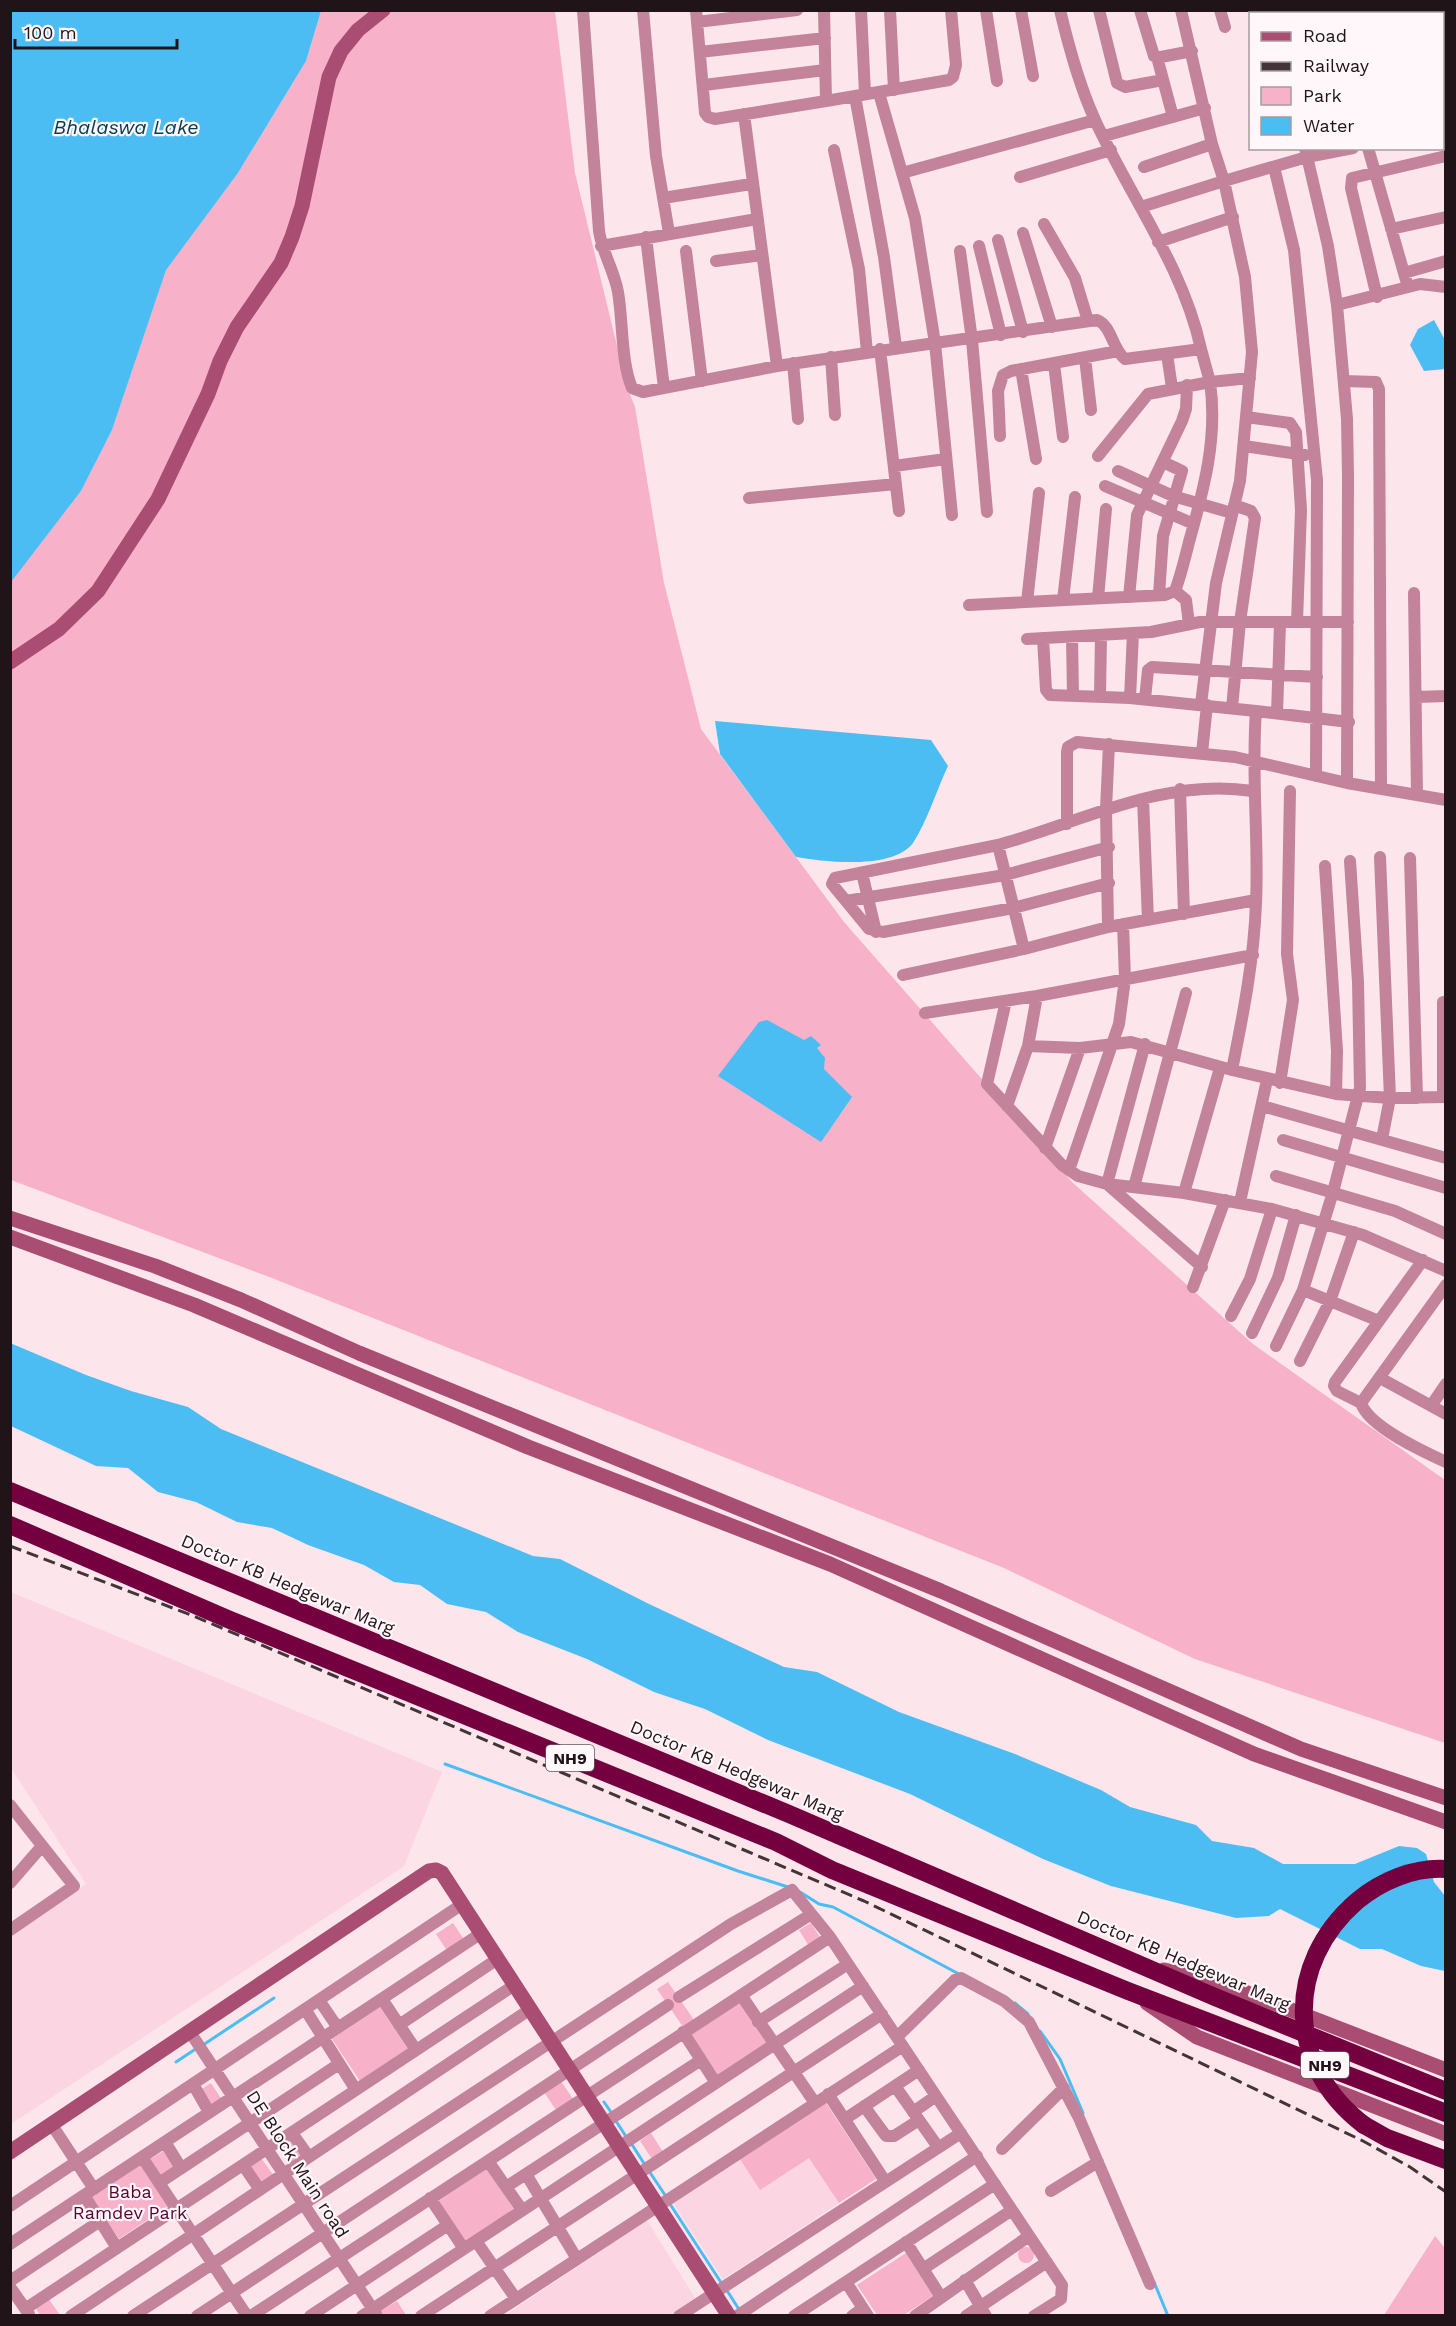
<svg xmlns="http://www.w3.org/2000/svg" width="1456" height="2326" viewBox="0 0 1456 2326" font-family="'Work Sans',sans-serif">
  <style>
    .built { fill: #fbd5e1 }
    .green { fill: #f7b1c9 }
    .water { fill: #4bbdf3 }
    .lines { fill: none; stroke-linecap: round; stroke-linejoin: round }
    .stream { stroke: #4bbdf3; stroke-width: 3 }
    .street { stroke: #c3839a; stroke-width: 12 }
    .secondary { stroke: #a94d72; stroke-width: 15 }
    .highway { stroke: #74003f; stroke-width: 18 }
    .rail { stroke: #433439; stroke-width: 3; stroke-dasharray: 12 6; stroke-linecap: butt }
    .highway-bridge { stroke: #74003f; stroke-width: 18 }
    .labels { text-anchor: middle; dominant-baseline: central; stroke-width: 4.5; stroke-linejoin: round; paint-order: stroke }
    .shield { fill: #fff7f9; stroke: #64585c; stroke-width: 1.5 }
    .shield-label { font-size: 16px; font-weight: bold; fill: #211419 }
    .street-label { font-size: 18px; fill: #211419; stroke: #fff7f9 }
    .park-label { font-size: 18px; fill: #5d0132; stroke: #fff7f9 }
    .water-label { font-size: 20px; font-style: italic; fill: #073a50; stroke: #fff7f9 }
  </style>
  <rect width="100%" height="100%" fill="#fde5ec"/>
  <path class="built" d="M11 1592 442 1772 404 1866 11 2124V1936L86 1884 11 1768Z
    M809 2157 839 2203 723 2279 673 2203 740 2159Z
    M647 2220 695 2298 669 2315 504 2316Z"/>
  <path class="green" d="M321 11H555L575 173 627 387 635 407 664 583 701 729 844 922 1073 1183 1253 1344 1445 1480V1743L1195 1659 1004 1568 272 1278 11 1180 10 582 81 491 112 430 166 269 238 173 306 61Z
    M453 1923 465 1941 448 1952 436 1934Z
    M811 1923 821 1939 809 1946 799 1930Z
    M668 1982 694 2020 683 2027 657 1989Z
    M739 2002 768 2044 719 2076 690 2034Z
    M380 2007 408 2049 360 2081 332 2039Z
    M561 2081 573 2099 556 2110 544 2092Z
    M211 2083 222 2100 211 2107 200 2090Z
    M826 2103 876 2179 839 2203 809 2158 760 2190 740 2159Z
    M651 2133 663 2152 652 2159 640 2141Z
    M292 2137 304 2155 290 2165 277 2147Z
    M165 2150 176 2167 161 2176 150 2159Z
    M261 2158 274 2176 260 2186 247 2168Z
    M140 2164 168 2206 119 2239 91 2196Z
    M486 2168 515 2211 466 2243 438 2201Z
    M1435 2236 1445 2248V2315H1384Z
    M1018 2255a8 8 0 1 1 16 0a8 8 0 1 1-16 0Z
    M906 2253 934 2295 904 2315H877L857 2285Z
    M48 2298 60 2315H40L35 2307Z
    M397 2301 406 2315H382L380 2311Z"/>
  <path class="water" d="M11 10 321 11 306 61 238 173 166 270 112 430 81 491 11 582Z
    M1434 320 1445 340V369L1424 371 1410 345 1418 329Z
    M715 721 931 740 948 766C937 789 927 822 913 843 893 870 825 862 796 857L720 754Z
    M767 1020 804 1040 811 1036 821 1045 817 1048 825 1058 824 1069 852 1097 821 1142 718 1076 759 1022Z
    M10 1343 86 1375 131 1391 188 1407 221 1429 533 1556 560 1559 649 1604 784 1667 817 1672 899 1712 1015 1754 1101 1790 1130 1807 1196 1825 1212 1841 1254 1848 1283 1864H1355L1399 1846 1417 1848 1426 1854 1434 1882 1445 1896V1971L1421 1966 1382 1949H1360L1280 1909 1269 1916 1236 1918 1111 1886 1043 1859 910 1794 768 1740 705 1709 654 1692 587 1659 518 1632 486 1612 447 1604 420 1585 394 1582 364 1565 308 1545 272 1528 237 1522 196 1502 158 1492 128 1468 96 1466 11 1426Z"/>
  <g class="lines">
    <path class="stream" d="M445 1764 738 1871 788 1887
      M800 1892 819 1904 833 1907 959 1974
      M1015 2003 1028 2014
      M1040 2031 1060 2059 1083 2113
      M203 2045 274 1998
      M176 2062 197 2048
      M604 2102 613 2115
      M616 2121 627 2138
      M631 2143 645 2165
      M649 2171 667 2198
      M670 2204 722 2284
      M1154 2282 1168 2316
      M726 2289 740 2311"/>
    <path class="street" d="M583 10 599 231C602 252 614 270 618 292 623 321 621 362 632 388L643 392 777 366 935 343 952 515
      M643 10 656 156 669 233
      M696 10 705 113 708 117 715 119 826 101
      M824 10 826 101 949 80 953 77 956 65 951 10
      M861 10 865 94
      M890 10 894 90
      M986 10 997 81
      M1021 10 1033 76
      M1060 10C1069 48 1079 85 1095 120 1130 197 1183 266 1201 349
      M1099 10 1117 83 1125 87 1163 80
      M1140 10 1154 56 1161 57 1192 51
      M1181 10 1212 144 1224 181 1307 157 1353 148
      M1220 10 1225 27
      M1256 10 1257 14
      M1419 10 1420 14
      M697 22 797 10
      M700 52 825 38
      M1157 57 1173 117
      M704 85 825 70
      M879 93 915 218 935 343 1097 320C1112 326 1112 349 1125 359L1201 349 1210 382 1250 378
      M855 96 884 257 896 347
      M1442 96H1446
      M1442 112 1446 123
      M744 114 777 366
      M1104 136 1205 108
      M1305 148 1328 246 1337 305 1420 284 1446 287
      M1368 148 1408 287
      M834 150 859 269 867 352
      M1144 167 1212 144
      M1274 167 1294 250 1317 480 1316 776
      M902 173 1095 120
      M1020 177 1111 150
      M663 198 751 184
      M1141 207 1224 181 1245 277 1252 352 1240 481 1216 583 1201 704
      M1044 224 1075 278 1088 321
      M1391 229 1446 217
      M1023 233 1052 327
      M646 237 664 388
      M998 240 1023 332
      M1158 242 1233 217
      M601 246 757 219
      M979 246 1001 335
      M686 251 702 381
      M960 251 972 340 987 512
      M716 261 762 255
      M1404 273 1446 261
      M1377 297 1351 188 1352 178 1446 156
      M1337 305 1347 419 1348 477 1347 783
      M880 349 899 511
      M1167 354 1172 388
      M831 357 835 415
      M1085 358 1091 410
      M793 363 798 419
      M1054 364 1063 437
      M1021 369 1036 459
      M1344 381 1376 382 1379 389 1381 789
      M1246 417 1290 423 1296 432 1301 510 1297 622
      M1000 436 998 391 1003 375 1011 371 1118 351
      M1244 446 1305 455
      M894 466 946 459
      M1118 471 1173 496 1232 513
      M1105 486 1194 524
      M749 498 896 484
      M1175 591 1186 600 1189 624
      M1414 593 1417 795
      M1159 595 1163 536 1182 471 1163 462
      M1129 597 1137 515 1182 421 1186 409 1187 385
      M1098 598 1106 509
      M1063 600 1075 497
      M1027 602 1039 493
      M969 605 1165 595 1175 591C1181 575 1185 558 1189 542 1204 489 1218 437 1210 382L1148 394 1098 456
      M1072 637 1073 696
      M1043 638 1046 690 1050 695 1130 698 1256 711C1251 775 1259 839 1256 903 1254 960 1243 1015 1232 1070L1336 1094 1390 1098 1446 1097
      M1027 639 1151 632 1200 622H1348
      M1100 696 1101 635
      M1416 697 1446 696
      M1130 698 1133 633
      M1145 699 1148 670 1152 667 1317 677
      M1232 708 1240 622 1255 518 1251 511 1234 505
      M1256 711 1349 722
      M1277 713 1280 623
      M1202 753 1207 705
      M1180 789 1184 914
      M1253 791C1163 777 1082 822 998 845L1024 949 1108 927 1256 900
      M1143 799 1148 920
      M1067 824V752L1068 747 1077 742 1235 757 1347 783 1446 800
      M998 845 835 878 832 884 869 929 883 932 1013 908 1109 883
      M1380 857 1390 1098 1382 1139
      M1410 858 1417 1098
      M1325 866 1337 1051 1336 1094
      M862 873 876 932
      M846 901 1005 875 1109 847
      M1108 927 1106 809 1109 744
      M903 975 1024 949
      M1037 996 1028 1046 1080 1048 1131 1042 1232 1070
      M1006 1001 987 1084 1062 1165 1078 1176 1107 1184 1184 1193 1272 1209 1363 1235 1446 1271
      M1443 1002V1097
      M925 1013 1037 996 1253 955
      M1145 1044 1107 1184 1202 1267
      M1280 1083 1293 1000 1287 954 1290 791
      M1007 1106 1028 1046
      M1262 1106 1446 1158
      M1283 1140 1446 1188
      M1045 1148 1080 1048
      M1069 1170 1119 1024 1125 979 1123 924
      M1276 1176 1395 1211 1446 1234
      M1134 1187 1186 993
      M1184 1193 1220 1068
      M1240 1202 1267 1080
      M1446 1285 1361 1403C1369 1427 1424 1452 1446 1462
      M1193 1287 1225 1200
      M1303 1290 1379 1321
      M1231 1316 1250 1279 1272 1209
      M1252 1333 1278 1278 1296 1215
      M1276 1346 1303 1290 1333 1192 1360 1088 1358 982 1350 861
      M1300 1361 1330 1301 1354 1232
      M1380 1378 1446 1414
      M1361 1403 1337 1391 1334 1386 1335 1382 1423 1260
      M1431 1406 1446 1384
      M10 1805 74 1886 10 1930
      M10 1883 42 1846
      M741 1995 815 2103
      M679 1997 810 1915
      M382 1999 416 2050
      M319 2000 338 2028
      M305 2009 356 2090
      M758 2022 848 1964
      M399 2025 496 1960
      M190 2032 376 2314
      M683 2032 716 2083
      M897 2037 955 1980 961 1978 1004 2001 1029 2022 1079 2118 1150 2284
      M193 2084 209 2112
      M895 2086 938 2147
      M828 2094 885 2181
      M864 2106 886 2136H894L919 2120
      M913 2112 936 2096
      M845 2119 919 2070
      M52 2125 94 2189
      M292 2133 309 2157
      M165 2142 181 2168
      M1002 2149 1064 2088
      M142 2157 247 2316
      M488 2161 522 2210
      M243 2165 260 2190
      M526 2174 577 2259
      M159 2183 339 2064
      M506 2187 701 2060
      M1051 2191 1098 2162
      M84 2195 117 2248
      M430 2198 464 2249
      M10 2206 461 1905
      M476 2241 516 2299
      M906 2242 941 2297
      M10 2244 480 1934
      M923 2269 1012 2210
      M965 2280 986 2316
      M10 2281 100 2221
      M846 2282 868 2316
      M10 2287 29 2314
      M25 2309 513 1986
      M71 2316 529 2010
      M133 2316 731 1924 792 1890 830 1937 1062 2285 1061 2299 1034 2316
      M197 2316 668 2005
      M251 2316 830 1937
      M310 2316 448 2225
      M362 2316 863 1986
      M421 2316 882 2014
      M490 2316 903 2046
      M679 2316 961 2133
      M737 2316 977 2156
      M794 2316 995 2184
      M852 2316 863 2308
      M915 2316 1029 2236
      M966 2316 1047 2262"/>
    <path class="secondary" d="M10 662 59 629 98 591 158 499 208 394 220 361 237 327 281 263 292 237 302 206 329 77 341 51 358 30 383 10
      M10 1218 155 1266 241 1300 359 1353 941 1591 1301 1749 1446 1798
      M10 1237 194 1305 528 1447 830 1564 1254 1754 1446 1822
      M1164 1970 1219 1982 1446 2070
      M1147 2003 1197 2037 1446 2134
      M10 2152 429 1871 436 1870 442 1873 729 2316"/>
    <path class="highway" d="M10 1491 789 1814 1215 1997 1446 2091
      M10 1525 230 1620 776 1842 832 1870 1128 1991 1446 2113
      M1364 2125 1387 2138 1446 2160"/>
    <path class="rail" d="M10 1546 191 1615 864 1901 1363 2141 1410 2167 1446 2192"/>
    <path class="highway-bridge" d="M1364 2125C1286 2066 1284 1964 1357 1901 1381 1881 1414 1867 1446 1869"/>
  </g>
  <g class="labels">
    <g class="shield">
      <rect x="546" y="1745" width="48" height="26" rx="4.5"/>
      <rect x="1301" y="2052" width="48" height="26" rx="4.5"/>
    </g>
    <g class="shield-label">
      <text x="570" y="1758">NH9</text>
      <text x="1325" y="2065">NH9</text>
    </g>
    <g class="street-label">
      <text transform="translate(288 1584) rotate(23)">Doctor KB Hedgewar Marg</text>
      <text transform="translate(737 1770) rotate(23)">Doctor KB Hedgewar Marg</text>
      <text transform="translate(1184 1960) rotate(23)">Doctor KB Hedgewar Marg</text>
      <text transform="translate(298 2164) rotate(57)">DE Block Main road</text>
    </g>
    <g class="park-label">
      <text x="130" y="2191">Baba<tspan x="130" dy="21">Ramdev Park</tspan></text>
    </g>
    <g class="water-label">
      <text x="126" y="127">Bhalaswa Lake</text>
    </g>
  </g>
  <rect width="1456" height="2326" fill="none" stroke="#211419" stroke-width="24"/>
  <rect x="1249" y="12" width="195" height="138" fill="#fff7f9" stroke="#a69c9f" stroke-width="1.5"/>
  <rect x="1261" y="32" width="30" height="9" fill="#a94d72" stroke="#a69c9f" stroke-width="1.5"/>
  <text x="1303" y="42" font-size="18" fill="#211419">Road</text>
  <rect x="1261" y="62" width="30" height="9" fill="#433439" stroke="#a69c9f" stroke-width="1.5"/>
  <text x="1303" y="72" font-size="18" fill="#211419">Railway</text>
  <rect x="1261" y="87" width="30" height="18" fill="#f7b1c9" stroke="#a69c9f" stroke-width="1.5"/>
  <text x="1303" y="102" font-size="18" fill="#211419">Park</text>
  <rect x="1261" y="117" width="30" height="18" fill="#4bbdf3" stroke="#a69c9f" stroke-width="1.5"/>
  <text x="1303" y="132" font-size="18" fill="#211419">Water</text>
  <path d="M15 39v9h162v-9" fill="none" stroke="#211419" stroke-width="3"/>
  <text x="24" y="39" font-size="18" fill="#211419" stroke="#fff7f9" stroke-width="4.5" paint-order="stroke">100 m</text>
</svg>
